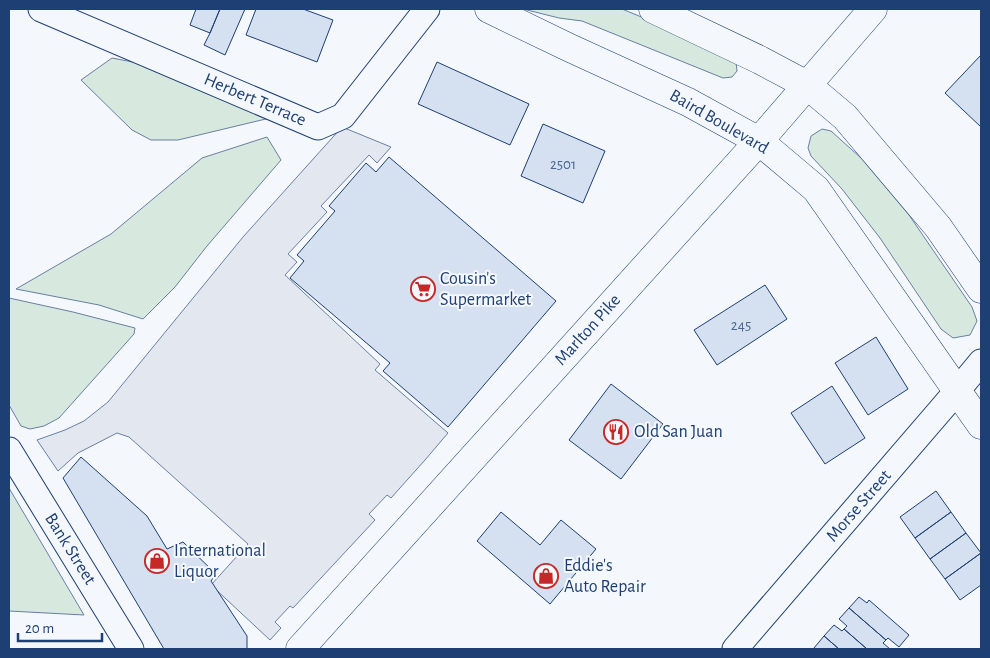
<svg xmlns="http://www.w3.org/2000/svg" width="990" height="658" viewBox="0 0 990 658" font-family="'Alegreya Sans',sans-serif">
  <style>
    .green { fill: #d7e8df; stroke: #687fa3 }
    .parking { fill: #e3e8f0; stroke: #687fa3 }
    .building { fill: #d5e0f0; stroke: #1d3f73 }
    .lines { fill: none; stroke-linecap: round; stroke-linejoin: round }
    .minor-casing { stroke: #1d3f73; stroke-width: 27 }
    .secondary-casing { stroke: #1d3f73; stroke-width: 29 }
    .minor { stroke: #f4f7fb; stroke-width: 25 }
    .secondary { stroke: #f4f7fb; stroke-width: 28 }
    .labels { text-anchor: middle; dominant-baseline: central; stroke-width: 4; stroke-linejoin: round; paint-order: stroke }
    .number-label { font-size: 15px; fill: #4b6792 }
    .street-label { font-size: 18px; fill: #1d3f73; stroke: #f4f7fb }
    .poi-label { font-size: 18px; fill: #1d3f73; stroke: #f4f7fb; text-anchor: start }
  </style>
  <rect width="100%" height="100%" fill="#f4f7fb"/>
  <path class="green" d="M523 9H622L707 44 736 62 737 71 732 77 723 78 582 21 559 18Z
    M112 58 138 63 270 118 178 140H151L132 130 81 80Z
    M822 129 831 131 861 158 909 215 972 307 977 321 970 335 953 338 941 329 880 238 842 189 811 156 808 148 811 136Z
    M267 137 281 160 207 246 175 287 143 319 99 305 16 289 111 234 202 158Z
    M9 298 73 312 135 328 134 334 59 418 44 426 30 429 21 426 9 405Z
    M9 488 84 615 9 611Z"/>
  <path class="parking" d="M342 127 391 147 377 163 369 155 321 206 327 212 288 254 297 262 285 275 380 364 375 370 448 433 425 460 391 498 387 495 369 514 375 520 293 608 290 606 275 622 281 628 270 640 211 585 248 544 129 437 117 433 78 453 58 471 37 440 65 430 84 421 108 402 243 237Z"/>
  <path class="building" d="M196 9H220L210 33 190 25Z
    M220 9H245L225 55 204 45 210 33Z
    M256 9H303L333 20 317 62 246 35Z
    M981 55V127L945 93Z
    M437 62 529 104 510 145 418 104Z
    M543 124 605 151 583 203 521 176Z
    M389 157 556 301 448 427 383 371 390 363 290 278 304 261 297 255 335 211 329 206 366 163 376 172Z
    M765 285 787 319 717 365 694 330Z
    M876 337 908 389 868 415 835 363Z
    M611 384 663 424 621 479 569 440Z
    M832 386 865 438 825 464 791 413Z
    M81 457 147 516 167 549 183 542 216 574 211 581 247 636V649H164L63 478Z
    M936 491 951 512 915 538 900 517Z
    M501 512 540 545 561 520 596 549 550 604 477 541Z
    M951 512 966 533 930 559 915 538Z
    M966 533 981 553 945 579 930 559Z
    M981 553V585L960 600 945 579Z
    M859 597 867 603 869 600 909 635 899 647 888 638 886 640 849 608Z
    M849 608 886 640 883 643 890 649H867L844 629 847 626 839 619Z
    M834 625 842 631 844 629 867 649H839L824 636Z
    M824 636 839 649H816L814 648Z"/>
  <g class="lines">
    <defs>
      <path id="minor" d="M41 9 318 127 343 116 427 9
        M9 450 131 649
        M735 649 957 391 981 362"/>
      <path id="secondary" d="M489 9 570 48 688 102 759 141 816 189 981 425
        M653 9 760 60 807 85 845 117 938 227 981 289
        M300 649 759 141 873 9"/>
    </defs>
    <use href="#minor" class="minor-casing"/>
    <use href="#secondary" class="secondary-casing"/>
    <use href="#minor" class="minor"/>
    <use href="#secondary" class="secondary"/>
  </g>
  <defs>
    <symbol id="supermarket-ring" viewBox="-11 -11 22 22"><circle r="9.5" fill="#f4f7fb" stroke="#c62828" stroke-width="1.5"/><path d="M-6-5.5h2.5l.6 2H6L4.5 2H-2.5L-4.4-4H-6ZM-1.5 3.2a1.3 1.3 0 1 0 .1 0ZM3 3.2a1.3 1.3 0 1 0 .1 0Z" fill="#c62828"/></symbol>
    <symbol id="restaurant-ring" viewBox="-11 -11 22 22"><circle r="9.5" fill="#f4f7fb" stroke="#c62828" stroke-width="1.5"/><path d="M-5-6h1v4h1v-4h1v4h1v-4h1v5L-1.5 .5V6h-2V.5L-5-1ZM5-6V6H3V1.5H1.5Q1.5-4 5-6Z" fill="#c62828"/></symbol>
    <symbol id="shop-ring" viewBox="-11 -11 22 22"><circle r="9.5" fill="#f4f7fb" stroke="#c62828" stroke-width="1.5"/><path d="M-5-2.5h2.3a2.7 3.5 0 0 1 5.4 0H5L5.5 6h-11ZM-1.5-2.5h3a1.5 2.3 0 0 0-3 0Z" fill="#c62828"/></symbol>
  </defs>
  <g fill-rule="evenodd">
    <use href="#supermarket-ring" x="409" y="275" width="28" height="28"/>
    <use href="#restaurant-ring" x="602" y="418" width="28" height="28"/>
    <use href="#shop-ring" x="143" y="547" width="28" height="28"/>
    <use href="#shop-ring" x="532" y="562" width="28" height="28"/>
  </g>
  <g class="labels">
    <g class="number-label">
      <text x="563" y="164">2501</text>
      <text x="741" y="325">245</text>
    </g>
    <g class="street-label">
      <text transform="translate(255 100) rotate(23)">Herbert Terrace</text>
      <text transform="translate(719 122) rotate(30)">Baird Boulevard</text>
      <text transform="translate(588 330) rotate(-48)">Marlton Pike</text>
      <text transform="translate(859 506) rotate(-49)">Morse Street</text>
      <text transform="translate(70 549) rotate(58)">Bank Street</text>
    </g>
    <g class="poi-label">
      <text x="440" y="279">Cousin's<tspan x="440" dy="21">Supermarket</tspan></text>
      <text x="634" y="432">Old San Juan</text>
      <text x="174" y="551">International<tspan x="174" dy="21">Liquor</tspan></text>
      <text x="564" y="566">Eddie's<tspan x="564" dy="21">Auto Repair</tspan></text>
    </g>
  </g>
  <rect width="990" height="658" fill="none" stroke="#1d3f73" stroke-width="20"/>
  <path d="M18 633v8h84v-8" fill="none" stroke="#1d3f73" stroke-width="2.5"/>
  <text x="25" y="633" font-size="15" fill="#1d3f73" stroke="#f4f7fb" stroke-width="4" paint-order="stroke">20 m</text>
</svg>
